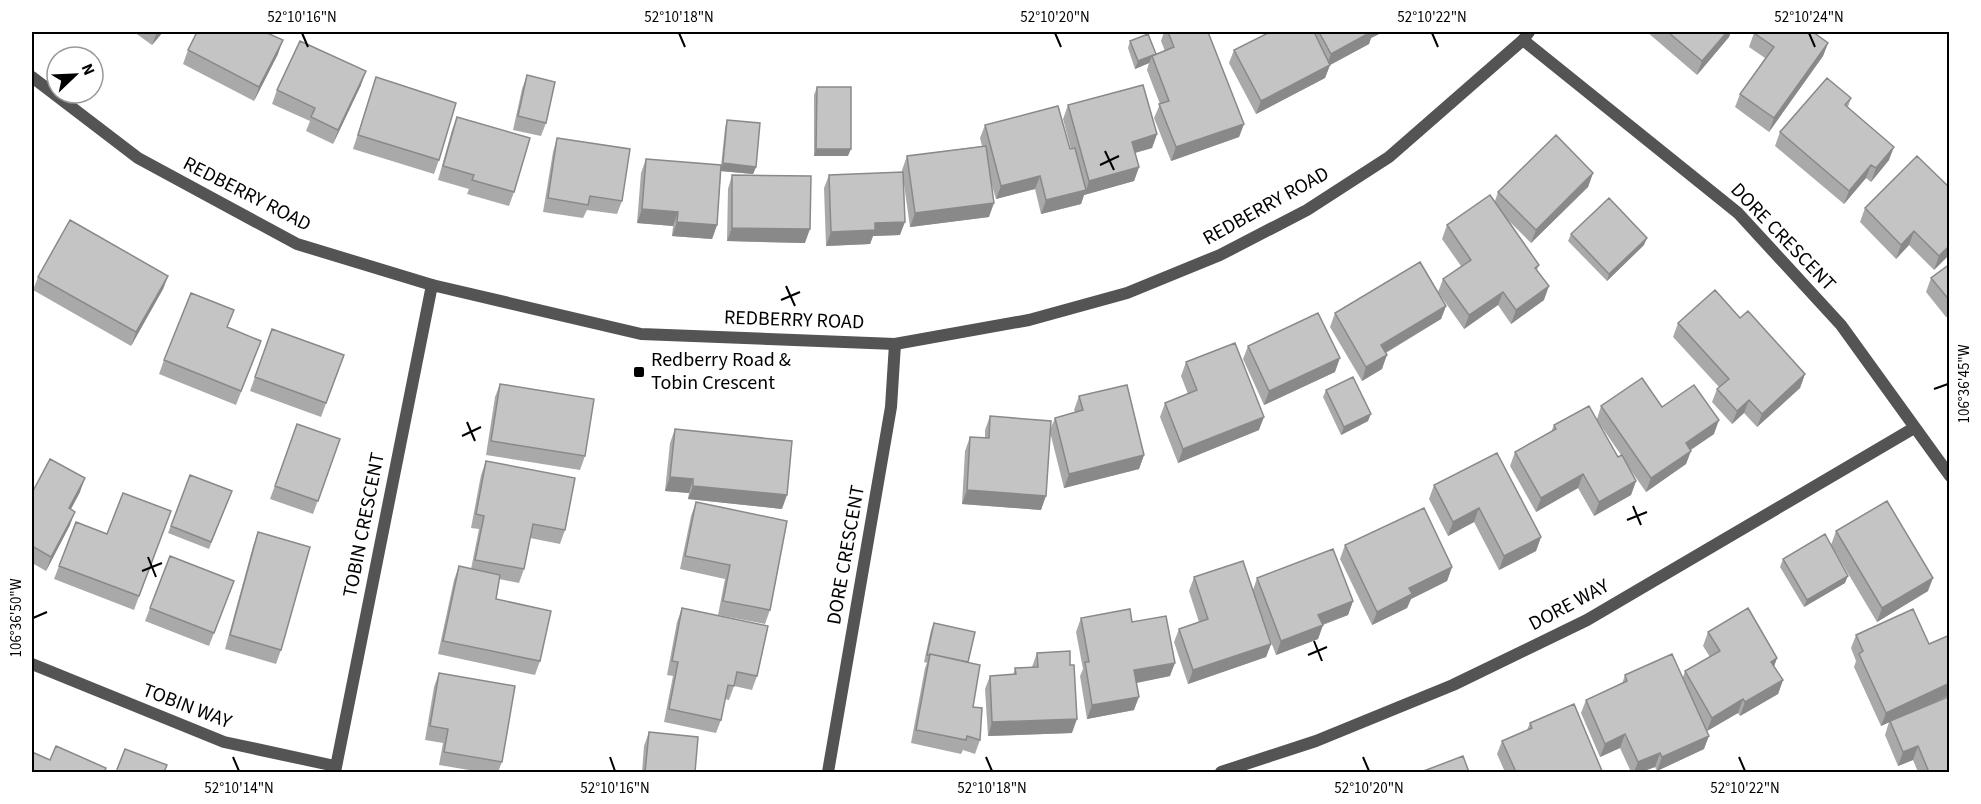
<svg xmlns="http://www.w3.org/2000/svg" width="1981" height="804" viewBox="0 0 1981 804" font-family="'Source Sans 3',sans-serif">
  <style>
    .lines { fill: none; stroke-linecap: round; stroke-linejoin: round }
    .minor { stroke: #545454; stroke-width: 12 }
    .tertiary { stroke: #545454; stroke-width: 12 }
    .wall { fill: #a9a9a9; fill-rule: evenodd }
    .shaded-wall { fill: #898989 }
    .building { fill: #c4c4c4; stroke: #898989; stroke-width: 1.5 }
    .ticks { fill: none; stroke: #000; stroke-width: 2 }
    .poi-dot { fill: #000; stroke: #fff; stroke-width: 2 }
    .labels { text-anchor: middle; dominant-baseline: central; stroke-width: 6; stroke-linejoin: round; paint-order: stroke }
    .street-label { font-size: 20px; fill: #000; stroke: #fff }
    .poi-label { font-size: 20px; fill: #000; stroke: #fff; text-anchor: start }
    .neatline { fill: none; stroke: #000; stroke-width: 2 }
    .ticks-label { font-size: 15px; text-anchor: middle; fill: #000 }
  </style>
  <rect width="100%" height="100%" fill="#fff"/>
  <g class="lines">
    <path class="minor" d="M1523 40 1738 213 1841 325 1950 476
      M32 664 224 742 335 766
      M335 772 432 285
      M828 772 891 407 895 344
      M1221 772 1316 741 1453 685 1587 620 1914 428"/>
    <path class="tertiary" d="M32 77 138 158 297 244 432 285 641 334 895 344 1029 320 1127 293 1220 255 1307 210 1389 157 1523 40 1529 32"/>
  </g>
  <path class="wall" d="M134 32H163L152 45Z
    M1164 32H1208L1244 124 1239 137 1171 161 1154 118 1160 104 1147 70 1149 63 1135 69 1128 48 1130 41 1156 54 1165 51 1161 41Z
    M1270 32H1383L1371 38 1369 44 1330 65 1325 78 1256 114 1229 63 1234 50Z
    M1647 32H1731L1729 37 1697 75Z
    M1754 33 1828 43 1823 56 1769 132 1735 107 1740 94 1765 58 1749 47Z
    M188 50 278 54 254 101 183 64Z
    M527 75 546 123 541 136 513 130 522 89Z
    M376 77 439 160 434 174 353 149Z
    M361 85 333 144 306 131 310 121 272 104 277 90Z
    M817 87 848 156H814V95Z
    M1851 98 1848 107 1889 160 1871 182 1866 178 1844 204 1775 146 1780 132Z
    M1068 105 1157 134 1152 148 1135 153 1139 167 1134 181 1084 195 1081 204 1041 214 1035 189 996 199 990 179 989 217 910 227 902 170 907 156 982 146 980 138 985 125 1070 149H1071L1063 119Z
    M457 117 514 192 509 206 467 194 469 189 438 180 452 130Z
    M727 120 756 167 753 174 721 171 717 225 712 239 672 236 673 226 637 223 641 173 646 159 721 166 725 128Z
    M557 138 622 201 617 214 587 210 583 218 543 212 553 152Z
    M1593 173 1588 187 1531 243 1508 220 1539 265 1537 270 1544 300 1511 324 1498 305 1464 329 1438 292 1443 279 1461 266 1442 239 1447 225 1495 201 1498 192Z
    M732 175 805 243 727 241 728 189Z
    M829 175 900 235 873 236 870 244 826 246 824 188Z
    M1950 188V254L1934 270 1909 245 1896 259 1860 222 1865 208Z
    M1571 234 1644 245 1607 281 1568 241Z
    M1950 264V314L1946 317 1926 292 1931 278Z
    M168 276 163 289 131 346 33 290 38 277Z
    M1446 306 1441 319 1386 353 1382 369 1362 381 1330 327 1335 313Z
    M1740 318 1805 374 1800 388 1757 427 1744 413 1732 424 1712 402 1717 389 1719 387 1673 337 1678 323Z
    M228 327 256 354 236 405 159 374 164 360Z
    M272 329 344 355 321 417 250 391Z
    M1248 346 1335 372 1264 405 1243 359Z
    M1186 362 1259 430 1178 463 1160 417 1165 403 1188 394 1181 376Z
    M500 384 585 456 580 470 486 455 495 397Z
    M1326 390 1368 421 1341 435 1323 397Z
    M1079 396 1144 455 1139 469 1064 488 1050 432 1041 510 962 504 965 451 970 437 985 438V430L990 416 1050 430 1055 418 1075 412 1074 410Z
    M1601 406 1662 407 1714 434 1691 450 1686 464 1646 492 1625 462 1636 481 1631 495 1594 516 1578 488 1536 512 1510 466 1515 452 1551 432 1554 425 1597 419ZM1599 423 1621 455 1618 457Z
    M297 424 340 439 313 514 270 499Z
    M675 429 782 509 688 499 689 493 665 491 670 443Z
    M486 461 565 530 560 544 530 538 524 569 519 583 499 579 496 599 540 661 535 675 438 654 454 580 459 566 471 569 479 529 471 528 481 475Z
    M190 475 232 491 209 549 168 533Z
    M1434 485 1541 537 1536 551 1499 570 1474 522 1448 536 1429 499Z
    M32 487 34 489 80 492 71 509 70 525 46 571 32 563Z
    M696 502 770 610 765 624 718 615 725 579 680 569 691 516Z
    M171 511 134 610 54 579 76 522 107 534Z
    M1836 531 1928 591 1877 622 1831 545Z
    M258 532 281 650 276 664 225 649 253 546Z
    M1345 545 1452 567 1447 581 1411 599 1407 608 1372 625 1340 559Z
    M170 556 234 581 209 646 145 621Z
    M1783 559 1845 583 1804 607 1780 567Z
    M1194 577 1253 590 1257 578 1353 601 1348 615 1323 625 1318 639 1276 655 1260 613 1271 644 1266 657 1188 684 1174 642 1179 629 1199 622 1189 591Z
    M682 608 757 676 752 690 734 686 729 700 725 699 721 720 716 733 664 722 673 676 667 675 677 622Z
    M1081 618 1132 622 1170 676 1137 683 1134 710 1087 719 1080 676 1083 669 1076 632Z
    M934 623 968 662 973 707 980 740 975 754 963 750 961 754 911 743 925 668 927 663 924 662 931 630Z
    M1708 632 1777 658 1774 666 1783 680 1778 694 1740 716 1738 713 1707 731 1704 749 1657 771 1655 767 1641 772H1631L1620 748 1600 757 1581 713 1586 700 1622 684 1625 675 1683 677 1685 671 1710 657 1703 646Z
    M1856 635 1929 644 1950 635V695L1919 709 1950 772H1918L1913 760 1898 766 1885 735 1889 722 1881 726 1854 667 1856 661 1851 648Z
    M1037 653 1072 733 988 736 985 689 990 676 1013 675 1015 668 1032 667Z
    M439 673 502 762 498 772H481L439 765 443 743 425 740 434 687Z
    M1530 723 1602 771V772H1505L1497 754 1502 741 1527 730Z
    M649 732 695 772H642L644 746Z"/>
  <path class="shaded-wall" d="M157 32H163L152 45Z
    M1371 32H1383L1371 38 1369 44 1330 65 1325 78 1256 114 1261 101 1326 67 1331 54Z
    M1727 32H1731L1729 37 1697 75 1702 61Z
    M283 40 278 54 254 101 259 87Z
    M1828 43 1823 56 1769 132 1774 118Z
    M1152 56 1149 63 1135 69 1138 61Z
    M366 71 361 85 333 144 338 130Z
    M1244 124 1239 137 1171 161 1176 147Z
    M1157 134 1152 148 1127 155 1132 142Z
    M1894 147 1889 160 1871 182 1876 168Z
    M816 149H851L848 156H814Z
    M723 163 756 167 753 174 720 171Z
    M1871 165 1866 178 1844 204 1849 191Z
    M1139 167 1134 181 1084 195 1081 204 1041 214 1046 200 1086 190 1089 181Z
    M1593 173 1588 187 1531 243 1536 230Z
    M1040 176 1035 189 996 199 1001 186Z
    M994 203 989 217 910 227 915 213Z
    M642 209 678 212 673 226 637 223Z
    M677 222 717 225 712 239 672 236Z
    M905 222 900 235 873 236 870 244 826 246 831 232 875 223Z
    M732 228 810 229 805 243 727 241Z
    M1914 231 1909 245 1896 259 1901 245Z
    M1647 238 1644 245 1607 281 1609 274Z
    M1950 245V254L1934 270 1939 256Z
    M168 276 163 289 131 346 136 332Z
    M1549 286 1544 300 1511 324 1516 310Z
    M1503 292 1498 305 1464 329 1469 315Z
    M1446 306 1441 319 1376 358 1381 345Z
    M1950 307V314L1946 317Z
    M1387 355 1382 369 1362 381 1366 367Z
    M1340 358 1335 372 1264 405 1269 391Z
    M1805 374 1800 388 1757 427 1762 414Z
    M1749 400 1744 413 1732 424 1737 411Z
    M1371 414 1368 421 1341 435 1344 427Z
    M1264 417 1259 430 1178 463 1183 449Z
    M1719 420 1714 434 1681 456 1686 443Z
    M1691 451 1686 464 1646 492 1651 478Z
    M1144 455 1139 469 1064 488 1069 474Z
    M1583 474 1578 488 1536 512 1541 498Z
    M670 477 693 479 689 493 665 491Z
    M85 478 80 492 64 522 69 508Z
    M1636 481 1631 495 1594 516 1599 502Z
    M693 486 787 495 782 509 688 499Z
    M967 490 1046 496 1041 510 962 504Z
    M1479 508 1474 522 1448 536 1453 522Z
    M75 512 70 525 46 571 51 557Z
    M1541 537 1536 551 1499 570 1504 556Z
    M1452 567 1447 581 1411 599 1407 608 1372 625 1377 612 1409 588Z
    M1848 576 1845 583 1804 607 1807 600Z
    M1933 578 1928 591 1877 622 1882 608Z
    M1353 601 1348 615 1313 628 1318 615Z
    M1323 625 1318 639 1276 655 1281 641Z
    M1271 644 1266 657 1188 684 1193 670Z
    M1777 658 1772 672 1771 662Z
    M1175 663 1170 676 1130 684 1134 670Z
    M1783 680 1778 694 1740 716 1745 702Z
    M1950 683V695L1881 726 1886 713Z
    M1139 697 1134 710 1087 719 1092 705Z
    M1743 699 1738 713 1707 731 1712 718Z
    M1077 719 1072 733 988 736 992 722Z
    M1625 734 1620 748 1600 757 1605 744Z
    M1709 736 1704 749 1657 771 1662 757Z
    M1918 746 1913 760 1898 766 1903 752Z
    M1660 753 1655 767 1641 772H1634L1638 762Z"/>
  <path class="building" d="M197 32H265L283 40 259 87 188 50Z
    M1168 32H1208L1244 124 1176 147 1159 104 1169 101 1152 56 1174 47Z
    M1270 32H1314L1330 65 1261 101 1234 50Z
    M1319 32H1371L1331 54Z
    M1668 32H1727L1702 61Z
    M1755 32H1813L1828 43 1774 118 1740 94 1774 47 1754 33Z
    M1148 34 1156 54 1138 61 1130 41Z
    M300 41 366 71 338 130 311 117 315 108 277 90Z
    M527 75 555 82 546 123 518 116Z
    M376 77 456 103 439 160 358 135Z
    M1827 78 1851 98 1845 105 1894 147 1876 168 1871 165 1849 191 1780 132Z
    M1143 85 1157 134 1132 142 1139 167 1089 181 1068 105Z
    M817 87H851V149H816Z
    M1058 106 1070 149 1075 148 1086 190 1046 200 1040 176 1001 186 985 125Z
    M457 117 530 138 514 192 472 180 474 175 443 166Z
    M727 120 760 123 756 167 723 163Z
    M1556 135 1593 173 1536 230 1498 192Z
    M557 138 630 149 622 201 590 196 588 205 548 198Z
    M986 146 994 203 915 213 907 156Z
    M1917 156 1950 188V245L1939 256 1914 231 1901 245 1865 208Z
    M646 159 721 165 717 225 677 222 678 212 642 209Z
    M903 172 905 222 875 223V230L831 232 829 175Z
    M732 175 811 176 810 229 732 228Z
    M1490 195 1539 265 1535 268 1549 286 1516 310 1503 292 1469 315 1443 279 1471 260 1447 225Z
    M1609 198 1647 238 1609 274 1571 234Z
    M70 220 168 276 136 332 38 277Z
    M1420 262 1446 306 1381 345 1387 355 1366 367 1335 313Z
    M1950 264V301L1931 278Z
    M1715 290 1740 318 1748 311 1805 374 1762 414 1749 400 1737 411 1717 389 1729 379 1678 323Z
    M191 293 234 310 227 327 261 341 241 391 164 360Z
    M1318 313 1340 358 1269 391 1248 346Z
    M272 329 344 355 326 403 255 377Z
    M1235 343 1264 417 1183 449 1165 403 1197 390 1186 362Z
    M1353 377 1371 414 1344 427 1326 390Z
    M1642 378 1662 407 1694 385 1719 420 1686 443 1691 451 1651 478 1601 406Z
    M500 384 594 399 585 456 491 441Z
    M1127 385 1144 455 1069 474 1055 418 1083 410 1079 396Z
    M1589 406 1618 457 1622 455 1636 481 1599 502 1583 474 1541 498 1515 452 1556 429 1554 425Z
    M990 416 1051 421 1046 496 967 490 970 437 989 438Z
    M297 424 340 439 318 501 275 486Z
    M675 429 792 441 787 495 693 486V479L670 477Z
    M1497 453 1541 537 1504 556 1479 508 1453 522 1434 485Z
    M50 459 85 478 69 508 75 512 51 557 32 546V487L34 489Z
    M486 461 575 478 565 530 533 524 524 569 475 560 484 516 476 514Z
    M190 475 232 491 211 542 171 526Z
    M123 493 171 511 139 596 59 566 76 522 107 534Z
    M1887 501 1933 578 1882 608 1836 531Z
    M696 502 787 521 770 610 723 601 730 565 685 556Z
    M1424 508 1452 567 1409 588 1412 594 1377 612 1345 545Z
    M258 532 310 547 281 650 230 635Z
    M1825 534 1848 576 1807 600 1783 559Z
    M1333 549 1353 601 1318 615 1323 625 1281 641 1257 578Z
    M170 556 234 581 214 633 150 608Z
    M1243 561 1271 644 1193 670 1179 629 1208 619 1194 577Z
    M459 566 500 575 496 599 551 611 540 661 443 641Z
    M682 608 768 626 757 676 737 672 734 686 728 685 721 720 669 709 678 662 672 661Z
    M1748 608 1777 658 1771 662 1783 680 1745 702 1743 699 1712 718 1685 671 1720 651 1708 632Z
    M1130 609 1132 622 1166 616 1175 663 1134 670 1139 697 1092 705 1085 662H1089L1081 618Z
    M1913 609 1929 644 1950 635V683L1886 713 1859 654 1863 651 1856 635Z
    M934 623 975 632 968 662 930 654V655H927Z
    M1070 651V665H1074L1077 719 992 722 990 676 1016 674 1015 668 1038 667 1037 653Z
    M930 654 980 665 973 707 982 708 980 740 967 736 966 740 916 730Z
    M1672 654 1709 736 1662 757 1660 753 1638 762 1625 734 1605 744 1586 700 1627 681 1625 675Z
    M439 673 515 686 502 762 444 752 448 729 430 726Z
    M1950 696V772H1929L1918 746 1903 752 1890 721Z
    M1574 704 1602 771 1600 772H1516L1502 741 1532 728 1530 723Z
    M649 732 698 737 695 772H645Z
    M56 746 106 768 104 772H32V752L50 760Z
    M125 749 167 765 164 772H116Z
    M1463 756 1469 772H1421Z"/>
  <path class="ticks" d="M302 33 308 47M679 33 685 47M1055 33 1061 47M1432 33 1438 47M1809 33 1815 47M1105 151 1114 170M1100 165 1119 156M786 286 795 306M781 300 800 292M1934 389 1948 384M467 422 475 441M462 436 481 427M1633 506 1641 525M1627 520 1647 512M148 557 156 577M142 571 162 563M33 618 47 612M1314 641 1322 661M1308 655 1327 647M233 757 239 771M610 757 615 771M986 757 992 771M1363 757 1369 771M1739 757 1745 771"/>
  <rect class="poi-dot" x="633" y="366" width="12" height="12" rx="3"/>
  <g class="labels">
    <g class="street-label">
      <text transform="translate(247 194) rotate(27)">REDBERRY ROAD</text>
      <text transform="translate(1266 206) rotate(-29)">REDBERRY ROAD</text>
      <text transform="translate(1783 237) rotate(46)">DORE CRESCENT</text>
      <text transform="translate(794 320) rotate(2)">REDBERRY ROAD</text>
      <text transform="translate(364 525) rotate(-79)">TOBIN CRESCENT</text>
      <text transform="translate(846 555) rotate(-80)">DORE CRESCENT</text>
      <text transform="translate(1569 605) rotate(-28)">DORE WAY</text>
      <text transform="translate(187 706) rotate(21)">TOBIN WAY</text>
    </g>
    <g class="poi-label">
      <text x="651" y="360">Redberry Road &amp;<tspan x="651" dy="23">Tobin Crescent</tspan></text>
    </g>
  </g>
  <rect width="1981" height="804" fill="none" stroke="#ffffff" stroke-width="66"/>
  <g transform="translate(75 75) rotate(67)"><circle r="28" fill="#ffffff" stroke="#999999" stroke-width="1.5"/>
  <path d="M0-4.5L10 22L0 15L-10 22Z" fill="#000000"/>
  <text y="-9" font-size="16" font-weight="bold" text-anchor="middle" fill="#000000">N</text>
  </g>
  <rect x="33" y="33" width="1915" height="738" class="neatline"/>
  <g class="ticks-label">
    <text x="302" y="22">52°10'16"N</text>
    <text x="679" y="22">52°10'18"N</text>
    <text x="1055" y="22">52°10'20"N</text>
    <text x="1432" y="22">52°10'22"N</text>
    <text x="1809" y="22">52°10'24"N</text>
    <text transform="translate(1964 384) rotate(-90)" y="5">106°36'45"W</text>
    <text transform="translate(16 618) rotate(-90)" y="5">106°36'50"W</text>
    <text x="239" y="793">52°10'14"N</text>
    <text x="615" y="793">52°10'16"N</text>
    <text x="992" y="793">52°10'18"N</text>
    <text x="1369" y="793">52°10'20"N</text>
    <text x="1745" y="793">52°10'22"N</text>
  </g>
</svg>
